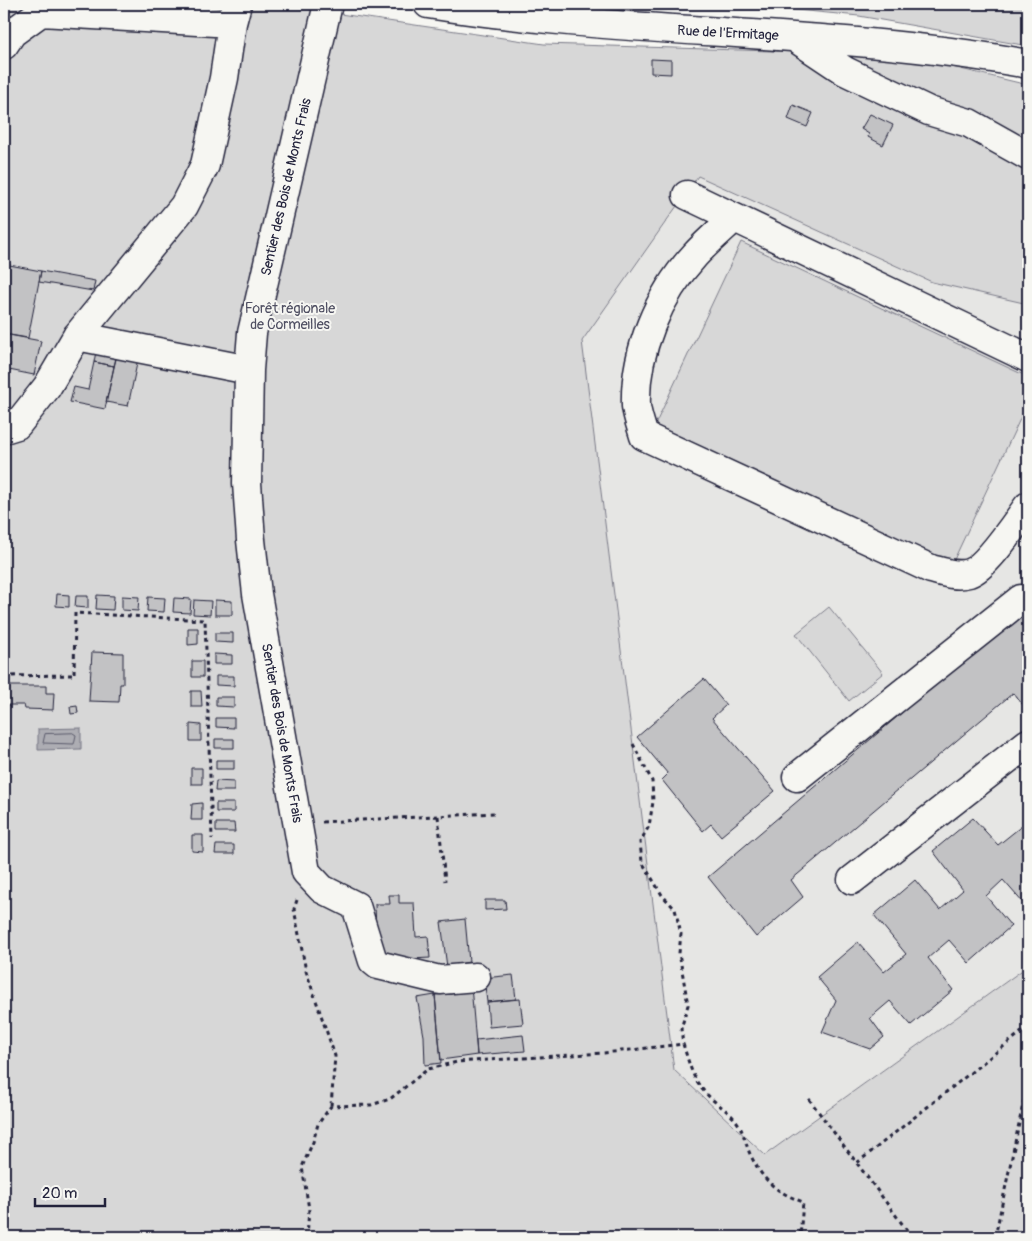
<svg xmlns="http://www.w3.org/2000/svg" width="1032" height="1241" viewBox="0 0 1032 1241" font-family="Pangolin,sans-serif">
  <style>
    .built { fill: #e6e6e4 }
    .green { fill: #d7d7d7; stroke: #7c7c89 }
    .water { fill: #adadb3; stroke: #757583 }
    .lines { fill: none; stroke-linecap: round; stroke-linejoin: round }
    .shore { stroke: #5a5a6b; stroke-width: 1 }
    .building { fill: #c2c2c4; stroke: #22223b }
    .minor-casing { stroke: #22223b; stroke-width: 31 }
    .path { stroke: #22223b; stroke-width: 3; stroke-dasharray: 4 4; stroke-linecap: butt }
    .minor { stroke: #f6f6f2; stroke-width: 28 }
    .labels { text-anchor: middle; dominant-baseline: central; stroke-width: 4; stroke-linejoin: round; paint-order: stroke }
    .street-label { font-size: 14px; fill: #22223b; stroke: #f6f6f2 }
    .park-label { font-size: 14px; fill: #4f4f62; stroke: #f6f6f2 }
  </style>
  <rect width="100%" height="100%" fill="#f6f6f2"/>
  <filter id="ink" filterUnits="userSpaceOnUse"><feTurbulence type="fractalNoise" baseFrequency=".02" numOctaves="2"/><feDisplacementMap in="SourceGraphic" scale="10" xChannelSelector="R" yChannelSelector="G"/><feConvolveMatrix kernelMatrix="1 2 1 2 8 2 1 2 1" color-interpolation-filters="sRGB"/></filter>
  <g filter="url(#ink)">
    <path class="built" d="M544 44 1028 110V966L765 1155 674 1070Z"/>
    <path class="green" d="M4 4H272L544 44 902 55 1028 85V304L932 282 698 176 582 341 674 1070 765 1155 1028 966V1237H4Z
      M734 4H1028V46L859 16Z
      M741 242 1028 377V402L952 564 655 425Z
      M829 607 883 673 849 701 796 634Z"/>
    <path class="water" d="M81 728V749L38 750V729Z"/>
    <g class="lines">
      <path class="shore" d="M73 733 76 735 74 744 43 743 45 734Z"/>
    </g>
    <path class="building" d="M651 59 671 60V74L651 73Z
      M793 105 813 113 807 127 788 119Z
      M870 114 893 125 883 145 868 137 869 134 861 129Z
      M4 264 41 271 28 338 4 334Z
      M41 271 95 281 93 291 39 282Z
      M4 334 41 341 34 375 4 369Z
      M97 346 118 350 114 366 94 362Z
      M118 350 139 354 128 406 106 402Z
      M94 362 114 366 105 409 70 402 74 387 88 390Z
      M57 594 69 595V607L56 606Z
      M97 595 114 596 113 610 96 609Z
      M76 596H88V608L75 607Z
      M122 596 139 597 138 611 122 610Z
      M148 597 165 598 164 612 147 611Z
      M174 598 191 599 190 613 173 612Z
      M194 600 211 601 210 615 193 614Z
      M215 600 232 601V615H215Z
      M1022 611 1028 618V711L1013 693 791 880 803 897 756 937 708 877Z
      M188 628H198V644L188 645Z
      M215 633H233V643L215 642Z
      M92 652 123 653V684H120L119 702 89 701Z
      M214 654 232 655V664H214Z
      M192 661H203V677H192Z
      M216 676H234V686L216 685Z
      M704 679 726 705 712 718 775 791 721 836 711 824 703 831 662 780 668 774 637 737Z
      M4 686H46V693H54L53 710 25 709 24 705H4Z
      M191 691H201L202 707H191Z
      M216 697H234V707L216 706Z
      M77 706 78 713 71 714 70 707Z
      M216 718H234V728L216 727Z
      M190 724 201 725V741H190Z
      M215 739H234V748H215Z
      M216 760H234V769H216Z
      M191 768H202V784H191Z
      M216 781 234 782V791H215Z
      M202 803V820H191L192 804Z
      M216 803H234V812H216Z
      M973 818 998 845 1028 821V900L1024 904 1003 880 986 896 1011 926 969 963 949 940 928 958 953 990 911 1025 890 1001 870 1018 884 1037 870 1049 822 1032 836 1000 817 977 858 942 884 972 906 954 874 915 915 880 940 910 963 890 933 851Z
      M216 823H234L235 832H216Z
      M192 835H203V852L192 851Z
      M216 845H234V854H215Z
      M389 895H399V903H414L416 937 428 936 430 958 377 961 375 904H390Z
      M485 900H505L506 909 485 910Z
      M465 919 469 962 458 964 459 974 447 967 441 922Z
      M513 975 516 999 487 1002 484 978Z
      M471 986 477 1055 441 1060 435 995 452 994 451 988Z
      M435 995 441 1063 425 1065 424 1036 417 998Z
      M520 999 523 1024 489 1027 487 1002Z
      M523 1035 525 1051 477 1055 476 1040Z"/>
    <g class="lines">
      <defs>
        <path id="minor" d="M328 4 252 333 249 370 247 483 251 540 257 594 306 872 322 889 356 906 373 961 378 965 440 980 476 977
          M428 4C627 36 830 28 1028 64
          M794 37 845 71 929 111 969 123 1028 156
          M4 45 12 33 41 12 232 23 237 4
          M687 195 1028 358
          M734 218C721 230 707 242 695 255 659 294 634 352 636 406 637 415 641 426 644 436L931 569C943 572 956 577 969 573 987 567 1016 522 1028 506
          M77 336 249 370
          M4 429 17 425 47 387 77 336 184 206 205 165 224 78 232 23
          M797 777 1021 599H1028
          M852 880 1028 743"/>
      </defs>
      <use href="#minor" class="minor-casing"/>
      <path class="path" d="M4 676 74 675 75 613 205 620 212 839
        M633 744 652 781 653 802 649 826 640 842 642 862 662 895 675 909 681 934 679 953 688 1005 681 1029 683 1044
        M438 816 445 881
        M322 822 494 813
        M297 900 294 909 306 971 335 1056 331 1106
        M809 1099 912 1237
        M857 1163 1028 1027
        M307 1237 309 1209 302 1167 313 1142 318 1124 331 1106 371 1105 390 1099 428 1069 457 1062 604 1053 683 1044C688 1059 692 1078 703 1090 714 1104 730 1110 739 1125 744 1134 746 1145 750 1154 763 1181 776 1192 803 1202L800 1237
        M995 1237 1028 1081"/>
      <use href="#minor" class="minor"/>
    </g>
  </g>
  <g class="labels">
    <g class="street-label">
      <text transform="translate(728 33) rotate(3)">Rue de l'Ermitage</text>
      <text transform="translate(286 187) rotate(-77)">Sentier des Bois de Monts Frais</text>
      <text transform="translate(282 733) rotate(80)">Sentier des Bois de Monts Frais</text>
    </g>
    <g class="park-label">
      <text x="290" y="308">Forêt régionale<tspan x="290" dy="16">de Cormeilles</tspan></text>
    </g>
  </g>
  <rect width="1032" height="1241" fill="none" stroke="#f6f6f2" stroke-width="20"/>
  <rect x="10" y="10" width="1012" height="1221" fill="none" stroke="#22223b" stroke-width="2" filter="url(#ink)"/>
  <path d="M35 1198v8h70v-8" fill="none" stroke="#22223b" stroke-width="2.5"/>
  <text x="42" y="1198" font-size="15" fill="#22223b" stroke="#f6f6f2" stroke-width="4" paint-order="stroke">20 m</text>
</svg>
